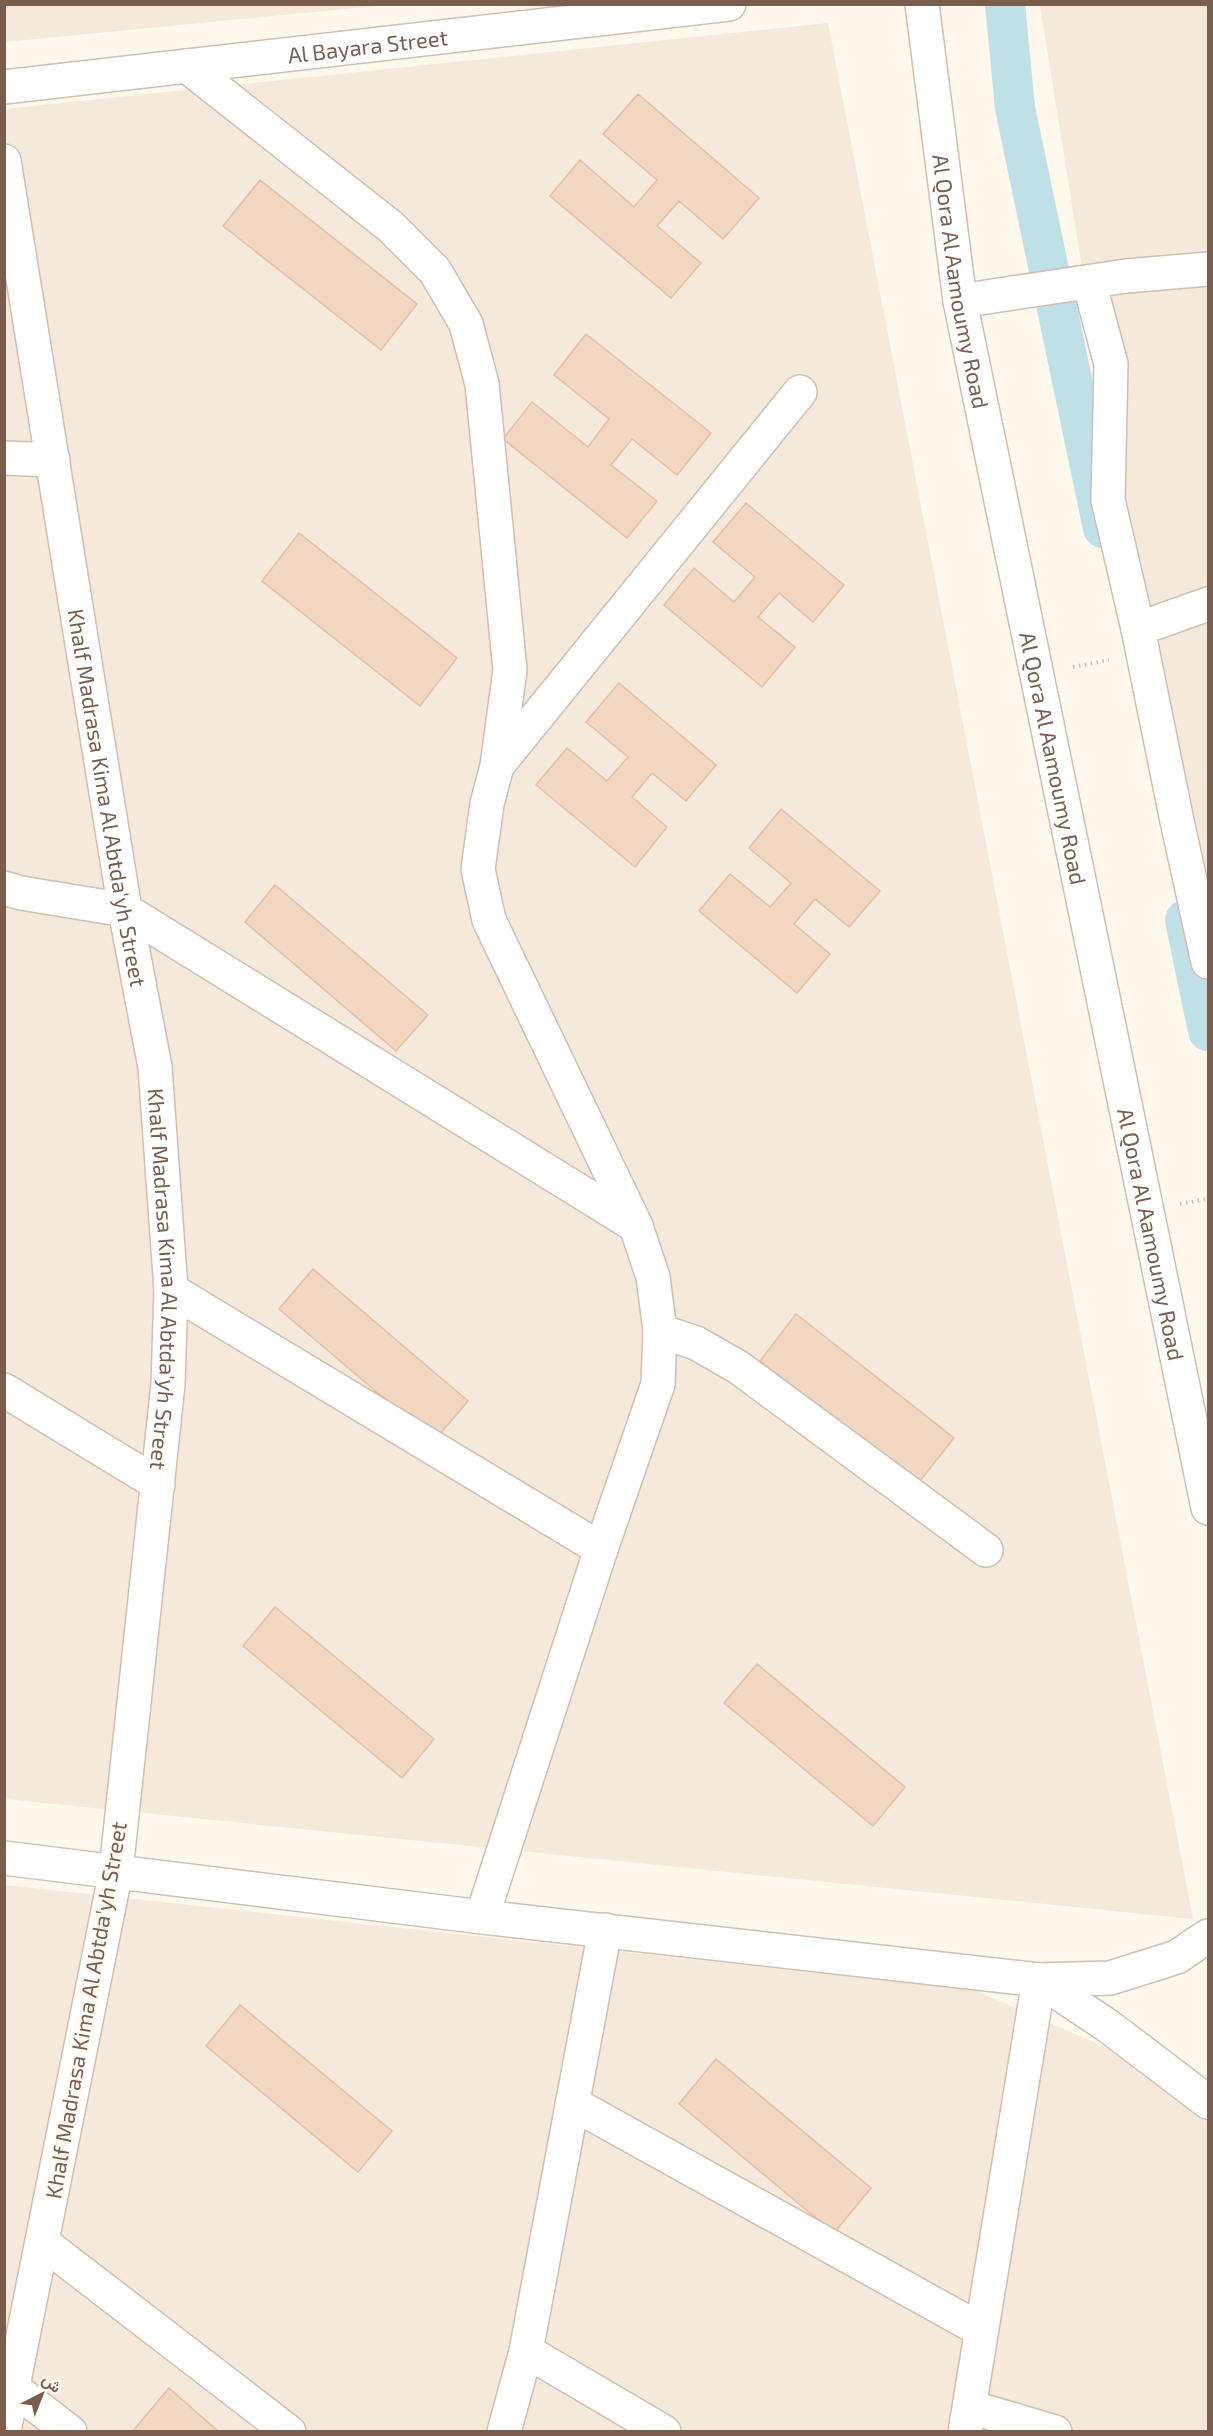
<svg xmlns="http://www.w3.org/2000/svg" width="1213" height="2436" viewBox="0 0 1213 2436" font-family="'Exo 2',Vazirmatn,sans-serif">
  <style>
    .residential { fill: #f4e9da }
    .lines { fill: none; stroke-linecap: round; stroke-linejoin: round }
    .canal { stroke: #bfe0e7; stroke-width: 40 }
    .building { fill: #f2d7c3; stroke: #e5bea4; stroke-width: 1.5 }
    .minor-casing { stroke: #d0bfb0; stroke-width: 36 }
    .path { stroke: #d8bba6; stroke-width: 4; stroke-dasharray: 1.5 4.5; stroke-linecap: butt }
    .minor { stroke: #fff; stroke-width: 33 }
    .labels { text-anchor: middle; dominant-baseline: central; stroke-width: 5; stroke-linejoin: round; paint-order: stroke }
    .street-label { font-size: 22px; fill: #795e4e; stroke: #fffaf3 }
  </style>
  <rect width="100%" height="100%" fill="#fdf7ec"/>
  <path class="residential" d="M5 4H385V5L5 42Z
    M1040 5H1208V894L1118 492Z
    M828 23 1193 1919 5 1799 4 109Z
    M5 1885 974 1990 1208 2092V2431L5 2432Z"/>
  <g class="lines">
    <path class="canal" d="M1005 4 1015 108 1103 528
      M1185 920 1208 1031"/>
  </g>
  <path class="building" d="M638 94 759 198 723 239 679 201 657 226 701 263 671 298 550 196 580 160 634 207 657 180 603 134Z
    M260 180 417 304 381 350 223 226Z
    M586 334 711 433 677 475 632 439 611 465 657 501 627 538 503 439 532 402 588 447 609 419 554 375Z
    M746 503 844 585 813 622 779 593 758 617 795 647 762 687 664 605 694 568 734 602 755 577 713 542Z
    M299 533 457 658 420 706 262 581Z
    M619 683 716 765 686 801 652 773 632 797 667 827 635 867 536 785 567 748 607 781 628 757 586 722Z
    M781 809 880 891 849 927 815 899 794 924 830 954 797 993 699 911 730 874 770 907 791 883 749 848Z
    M275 885 428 1015 396 1051 245 922Z
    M313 1269 468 1401 434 1441 279 1309Z
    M796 1314 954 1438 917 1485 760 1361Z
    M275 1607 434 1739 402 1778 243 1646Z
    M757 1664 905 1787 873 1826 724 1703Z
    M240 2005 392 2131 358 2172 206 2046Z
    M716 2059 871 2188 834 2233 679 2104Z
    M169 2388 219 2432H132Z"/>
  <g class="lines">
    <defs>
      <g id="minor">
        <path id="s1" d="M922 4 960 301 1208 1508"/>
        <path d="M187 66 391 227 435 271 466 324 482 384 510 670 497 766 487 804 478 869 489 920 636 1226 653 1277 660 1331 658 1384 601 1549 482 1917"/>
        <path id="s2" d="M4 87 729 4"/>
        <path id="s3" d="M4 161 125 910 155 1067 171 1290 168 1384 116 1871 4 2431"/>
        <path d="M1089 282 1111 364 1108 500 1138 629 1177 821 1208 962"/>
        <path d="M960 301 1126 276 1208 269"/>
        <path d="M4 458 53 460"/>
        <path d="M1138 629 1208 604"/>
        <path d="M497 766 800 392"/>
        <path d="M4 888 21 893 125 910 636 1226"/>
        <path d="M171 1290 601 1549"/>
        <path d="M660 1331 696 1343 738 1367 986 1550"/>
        <path d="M4 1390 158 1484"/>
        <path d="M4 1858 482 1917 1039 1980 1110 1978 1177 1957 1208 1936"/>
        <path d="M1039 1980 1108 2026 1208 2102"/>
        <path d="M572 2103 981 2330"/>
        <path d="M42 2242 289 2432"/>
        <path d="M526 2351 664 2432"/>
        <path d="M13 2388 70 2432"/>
        <path d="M970 2407 1055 2432"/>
        <path d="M504 2432 526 2351 605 1930"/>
        <path d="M965 2432 1039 1980"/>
      </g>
    </defs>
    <use href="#minor" class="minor-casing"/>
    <path class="path" d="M1073 667 1109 660
      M1180 1204 1208 1199"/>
    <use href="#minor" class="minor"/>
  </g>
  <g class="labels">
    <g class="street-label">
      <text stroke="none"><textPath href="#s2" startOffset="366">Al Bayara Street</textPath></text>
      <text stroke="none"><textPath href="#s1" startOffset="280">Al Qora Al Aamoumy Road</textPath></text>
      <text stroke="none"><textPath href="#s1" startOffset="766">Al Qora Al Aamoumy Road</textPath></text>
      <text stroke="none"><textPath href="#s3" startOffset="645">Khalf Madrasa Kima Al Abtda'yh Street</textPath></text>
      <text stroke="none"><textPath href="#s1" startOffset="1252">Al Qora Al Aamoumy Road</textPath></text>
      <text stroke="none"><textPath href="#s3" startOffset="1131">Khalf Madrasa Kima Al Abtda'yh Street</textPath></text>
      <text transform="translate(85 2010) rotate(-80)">Khalf Madrasa Kima Al Abtda'yh Street</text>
    </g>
  </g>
  <rect width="1213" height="2436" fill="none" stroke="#795e4e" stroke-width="12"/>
  <g transform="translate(42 2394) rotate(42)" stroke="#fffaf3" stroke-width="4.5" paint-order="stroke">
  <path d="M0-4.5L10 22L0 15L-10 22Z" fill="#795e4e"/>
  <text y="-9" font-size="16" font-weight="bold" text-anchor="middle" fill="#795e4e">ش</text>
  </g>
</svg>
